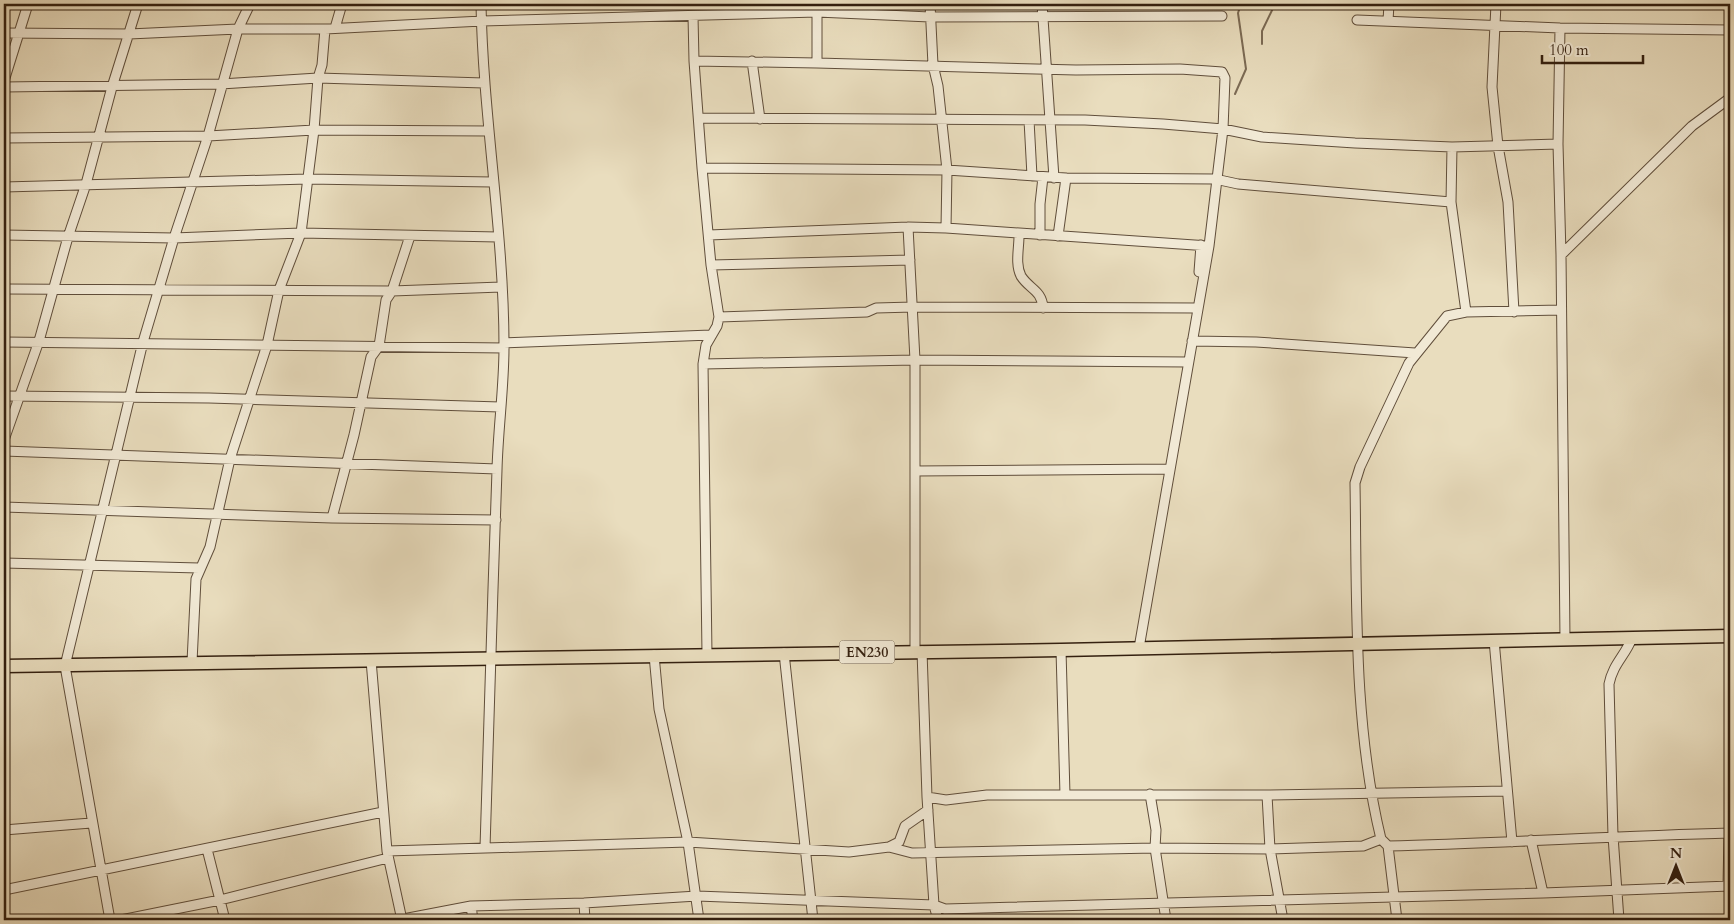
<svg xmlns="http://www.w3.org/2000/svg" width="1734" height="924" viewBox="0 0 1734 924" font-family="Cardo,serif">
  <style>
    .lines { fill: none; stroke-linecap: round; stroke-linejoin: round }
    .stream { stroke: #7b6a54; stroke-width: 2 }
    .street-casing { stroke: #604e3b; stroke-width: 11 }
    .primary-casing { stroke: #331f0f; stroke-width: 15 }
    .street { stroke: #f1e9d5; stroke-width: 9 }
    .primary { stroke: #e9ddbe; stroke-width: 12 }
    .labels { text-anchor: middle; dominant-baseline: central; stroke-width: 5; stroke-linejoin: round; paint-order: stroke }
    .shield { fill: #f1e9d5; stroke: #6c5c4a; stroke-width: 1 }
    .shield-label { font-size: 14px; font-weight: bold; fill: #331f0f }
  </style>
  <rect width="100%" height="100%" fill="#e9ddbe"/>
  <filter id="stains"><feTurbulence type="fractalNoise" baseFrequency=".004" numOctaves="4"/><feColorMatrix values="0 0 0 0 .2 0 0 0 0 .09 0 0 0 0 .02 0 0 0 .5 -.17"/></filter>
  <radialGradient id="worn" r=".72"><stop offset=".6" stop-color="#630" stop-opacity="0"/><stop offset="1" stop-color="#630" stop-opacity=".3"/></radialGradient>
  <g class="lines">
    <path class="stream" d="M1262 44V31L1275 4
      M1235 94 1246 69 1238 13 1241 4"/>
    <defs>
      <path id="street" d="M481 4C483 118 504 232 504 347 504 388 498 429 497 470 493 596 488 721 485 848
        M811 4 817 12 930 17 1222 16
        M930 4 933 65 938 86 947 170 946 228
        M1042 4 1054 178
        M1496 4 1492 87 1498 146 1508 202 1514 312
        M1730 4V34
        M693 16 694 61 702 168 711 265 719 317 717 326 706 345 703 364 707 654
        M1357 20 1560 28 1730 30
        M1388 21 1389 4
        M335 28 342 4
        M1560 28 1558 144 1561 255 1565 639
        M4 33 129 34 238 29H325L482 21 817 12V63L1076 70 1180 69 1222 72 1225 78 1223 129 1209 246 1139 648
        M694 61 817 63
        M752 61 760 119
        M4 81 28 4
        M4 87 221 84 318 78 484 83
        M699 118 1085 120 1163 124 1223 129 1262 137 1355 143 1452 147 1558 144
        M1029 120 1032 176
        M4 138 208 136 314 130 489 131
        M1452 147 1451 202 1466 312
        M702 168 947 170 1066 178 1215 179 1238 184 1451 202
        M4 187 308 179 492 182
        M908 227 915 360V651
        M4 235 174 238 301 233 498 237
        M709 235 908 227 946 228 1209 246
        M1040 235V204L1043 177
        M1019 236C1019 249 1015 264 1021 276 1029 289 1042 290 1043 308
        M1058 236 1066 178
        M1561 255 1692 126 1730 98
        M711 265 910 260
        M1199 272 1201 245
        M4 289 392 291 501 287
        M719 317 867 312 876 308 913 307 1198 308
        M1192 341 1256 342 1415 353
        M4 342 504 348
        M504 343 711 335
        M703 364 915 360 1188 362
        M4 396 209 398 500 407
        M4 440 39 341 68 237 86 184 112 87 138 4
        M4 451 497 469
        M915 471 1169 469
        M4 507 332 518 496 520
        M332 518 354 435 371 357 379 346 386 300 392 291 410 236
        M4 563 199 568
        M1494 640 1512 842
        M1061 650 1065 795
        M922 651 927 797 934 905 938 920
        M784 653 813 920
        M654 655 659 709 688 842 699 920
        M371 660 387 851 402 920
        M192 662 196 579 210 547 230 459 267 345 279 290 301 233 314 130 318 78 322 65 325 29
        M1150 794 1156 830 1155 848 1166 920
        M1267 795 1270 849 1283 920
        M927 797 946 800 987 795H1267L1507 791
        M4 830 91 823
        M1381 839C1353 724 1357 601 1355 483L1360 467 1409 363 1447 316 1466 312 1561 310
        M1531 840 1543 893
        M1388 846 1397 920
        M889 847 899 842 905 826 928 810
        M207 849 225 920
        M387 851 688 842 849 852 889 847 912 853 1155 848 1270 849 1363 846 1381 839 1388 846C1502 843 1616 836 1730 833
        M1728 886 1729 833
        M4 890 383 812
        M584 903 585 920
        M471 906 473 920
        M110 920 65 666 143 342 174 238 208 136 238 29 250 4
        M121 920 220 900 388 858
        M398 920 471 906 584 903 697 896 934 905 945 909 1543 893 1730 886
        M1619 920 1613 836 1609 684C1613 664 1625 656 1632 638"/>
      <path id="primary" d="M4 666 1061 650 1730 636"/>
    </defs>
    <use href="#street" class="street-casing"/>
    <use href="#primary" class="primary-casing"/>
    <use href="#street" class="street"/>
    <use href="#primary" class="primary"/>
  </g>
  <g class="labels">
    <rect class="shield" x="839.5" y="640.5" width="55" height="23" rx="4"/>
    <g class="shield-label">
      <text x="867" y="652">EN230</text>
    </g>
  </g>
  <rect width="1734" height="924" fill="none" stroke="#e9ddbe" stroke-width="20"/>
  <rect x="5" y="5" width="1724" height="914" fill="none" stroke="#331f0f" stroke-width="2.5"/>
  <rect x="10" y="10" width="1714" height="904" fill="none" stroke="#331f0f"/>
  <g transform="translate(1676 866)" stroke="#f1e9d5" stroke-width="4" paint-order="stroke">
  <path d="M0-4L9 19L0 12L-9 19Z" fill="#331f0f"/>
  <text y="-8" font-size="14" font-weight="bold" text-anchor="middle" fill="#331f0f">N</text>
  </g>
  <path d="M1542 55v8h101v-8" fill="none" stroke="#331f0f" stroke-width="2.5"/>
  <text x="1549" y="55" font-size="15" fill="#331f0f" stroke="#f1e9d5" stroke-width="4" paint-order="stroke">100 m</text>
  <rect width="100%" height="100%" filter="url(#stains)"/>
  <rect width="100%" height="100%" fill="url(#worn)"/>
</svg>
